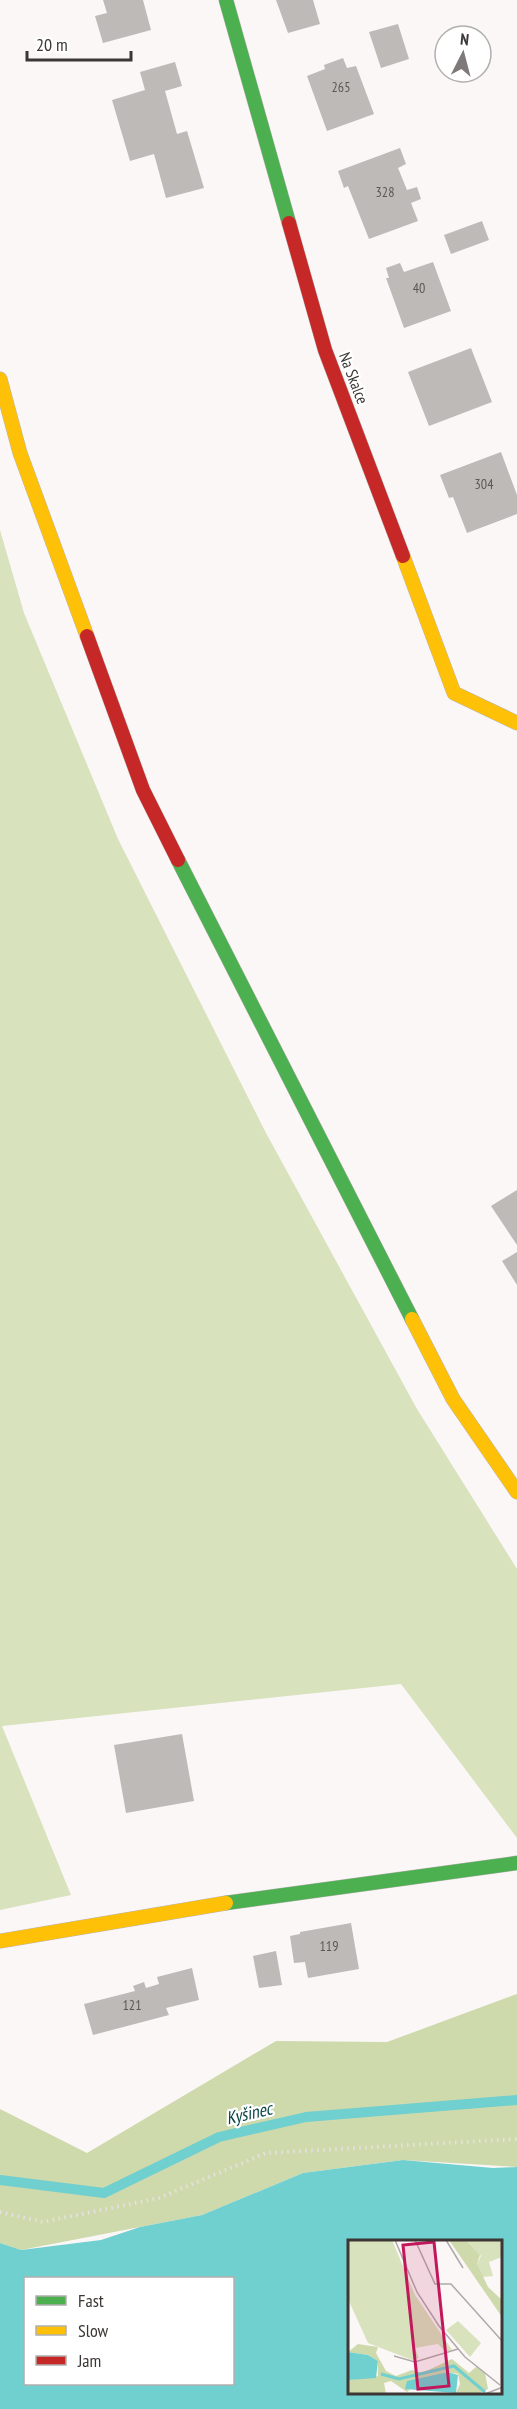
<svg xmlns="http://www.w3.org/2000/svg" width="517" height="2409" viewBox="0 0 517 2409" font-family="'PT Sans Narrow',sans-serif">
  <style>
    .green { fill: #d8e2bd }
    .forest { fill: #cedaac }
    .water { fill: #70cfcf; fill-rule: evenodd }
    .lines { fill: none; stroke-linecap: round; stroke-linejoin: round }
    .stream { stroke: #70cfcf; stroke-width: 10 }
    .building { fill: #bebab8 }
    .fast-casing { stroke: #b8b4b3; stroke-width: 15 }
    .slow-casing { stroke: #b8b4b3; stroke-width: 15 }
    .jam-casing { stroke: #b8b4b3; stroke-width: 15 }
    .path { stroke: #e3e2e1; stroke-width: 4; stroke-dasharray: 1.5 4.5; stroke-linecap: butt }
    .fast { stroke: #4caf50; stroke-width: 14 }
    .slow { stroke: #ffc107; stroke-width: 14 }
    .jam { stroke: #c62828; stroke-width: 14 }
    .labels { text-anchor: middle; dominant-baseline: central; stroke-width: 4.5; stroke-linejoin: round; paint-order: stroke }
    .number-label { font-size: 14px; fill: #5c5856 }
    .street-label { font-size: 16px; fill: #3c3735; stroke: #fff }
    .water-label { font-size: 18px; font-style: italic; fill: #094646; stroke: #fff }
    .inset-river { fill: none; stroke: #70cfcf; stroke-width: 3 }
    .inset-road { fill: none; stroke: #afaaa9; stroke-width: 1.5 }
    .view { fill: #c2185b; fill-opacity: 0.15; stroke: #c2185b; stroke-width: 3 }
    .inset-edge { fill: none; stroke: #3c3735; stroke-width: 3 }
  </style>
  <rect width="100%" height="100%" fill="#fbf7f6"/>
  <path class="green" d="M0 530 24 613 118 839 266 1133 417 1409 517 1569V1838L401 1684 2 1726 71 1895 0 1910Z"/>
  <path class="forest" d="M517 1994V2167L403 2160 303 2173 202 2215 21 2250 0 2243V2109L87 2153 276 2041 387 2042Z"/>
  <path class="water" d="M403 2160 493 2168 517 2167V2409H0V2243L21 2250 101 2240 140 2227 202 2215 303 2173ZM349 2241H500V2392H349ZM26 2278H232V2384H26Z"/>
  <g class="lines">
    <path class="stream" d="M0 2180 104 2193 219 2137 306 2117 517 2100"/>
  </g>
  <path class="building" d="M103 0H143L151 30 103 43 95 16 107 13Z
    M276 0H313L320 24 288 33Z
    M398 24 409 59 381 68 369 32Z
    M343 58 347 68 356 66 374 114 327 131 307 76 325 69 324 65Z
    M175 62 182 86 165 91 177 134 187 131 204 188 166 198 154 154 130 161 112 100 145 90 140 72Z
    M400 148 406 164 398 168 407 190 417 187 421 199 411 203 418 221 369 239 348 186 344 188 338 171Z
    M482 221 489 240 451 254 444 235Z
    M433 262 451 311 404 328 386 278H389L386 268 400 263 404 272Z
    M471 348 492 402 429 426 408 372Z
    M501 452 517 495V514L467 533 453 497 449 498 440 475Z
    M517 1190V1245L491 1206Z
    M517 1252V1285L502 1261Z
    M182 1734 194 1801 126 1813 114 1745Z
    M351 1923 359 1969 308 1978 305 1962 294 1963 290 1936 300 1934V1932Z
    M276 1951 282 1985 259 1988 253 1956Z
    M192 1968 199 2000 166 2008 169 2015 93 2035 84 2004 135 1991 133 1986 144 1982 146 1988 159 1984 157 1977Z"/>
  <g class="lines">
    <defs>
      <path id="fast" d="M226 0 289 223
        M178 860 412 1319
        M226 1903 517 1863"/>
      <path id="slow" d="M0 379 20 453 87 636
        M403 556 454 693 517 723
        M412 1319 453 1399 517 1492
        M0 1941 226 1903"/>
      <path id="jam" d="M289 223 325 350 403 556
        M87 636 143 790 178 860"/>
    </defs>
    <use href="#fast" class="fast-casing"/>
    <use href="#slow" class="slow-casing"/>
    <use href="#jam" class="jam-casing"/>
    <path class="path" d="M0 2212 43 2222 159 2198 266 2153 517 2139"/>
    <use href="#fast" class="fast"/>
    <use href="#slow" class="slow"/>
    <use href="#jam" class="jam"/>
  </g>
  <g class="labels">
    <g class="number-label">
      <text x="341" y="87">265</text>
      <text x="385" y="192">328</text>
      <text x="419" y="288">40</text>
      <text x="484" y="484">304</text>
      <text x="329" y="1946">119</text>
      <text x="132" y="2005">121</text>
    </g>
    <g class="street-label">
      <text transform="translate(354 378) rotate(69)">Na Skalce</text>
    </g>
    <g class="water-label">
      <text transform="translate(249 2113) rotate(-13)">Kyšinec</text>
    </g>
  </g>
  <g transform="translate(348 2240)">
    <rect width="154" height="154" fill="#fbf7f6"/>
    <path d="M0 0H44L67 55 104 110 98 112 90 104 67 108 71 118 64 120 20 103 0 59ZM118 0H154V17L141 22 145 36 134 37 129 24 133 16ZM110 81 133 103 122 117 98 90Z" fill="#d8e2bd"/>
    <path d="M101 0H118L132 15 129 24 140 47 154 60V77ZM10 104 30 107 28 113 38 131 48 136 64 130 74 133 104 119 121 133 128 127 137 133 140 149 130 154H103L108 153 112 144 110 134 100 132 71 140 59 152 43 141 36 143 38 154H0V140L30 136V121L20 115 0 112Z" fill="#cedaac"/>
    <path d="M0 112 20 115 30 121 28 138 0 140ZM100 132 110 135 108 153 57 149 59 141Z" fill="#70cfcf"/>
    <path class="inset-river" d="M33 134 51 139 106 126 137 152"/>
    <path class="inset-road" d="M47 0 69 52 91 86 117 117 152 145M67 0 87 44H103L155 102M98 0 115 28M46 116 67 122 110 109M137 154 155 147"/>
    <path class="view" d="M86 2 101 146 70 149 55 5Z"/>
    <rect width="154" height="154" class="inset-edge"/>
  </g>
  <rect x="24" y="2277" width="210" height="108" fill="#ffffff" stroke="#b1afae" stroke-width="1.5"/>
  <rect x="36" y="2296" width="30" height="9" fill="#4caf50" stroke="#b1afae" stroke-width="1.5"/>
  <text x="78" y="2307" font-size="18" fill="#3c3735">Fast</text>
  <rect x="36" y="2326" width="30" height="9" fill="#ffc107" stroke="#b1afae" stroke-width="1.5"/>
  <text x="78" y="2337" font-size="18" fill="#3c3735">Slow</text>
  <rect x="36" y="2356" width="30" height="9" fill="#c62828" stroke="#b1afae" stroke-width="1.5"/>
  <text x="78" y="2367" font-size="18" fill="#3c3735">Jam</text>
  <g transform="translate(463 54) rotate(6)"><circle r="28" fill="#ffffff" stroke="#b1afae" stroke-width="1.5"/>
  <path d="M0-4.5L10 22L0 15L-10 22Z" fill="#7f7a79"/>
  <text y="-9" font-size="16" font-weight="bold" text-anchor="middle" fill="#3c3735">N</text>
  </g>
  <path d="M27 51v9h104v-9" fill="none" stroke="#3c3735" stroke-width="3"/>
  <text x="36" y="51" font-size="18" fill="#3c3735" stroke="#ffffff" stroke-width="4.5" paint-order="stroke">20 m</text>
</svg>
